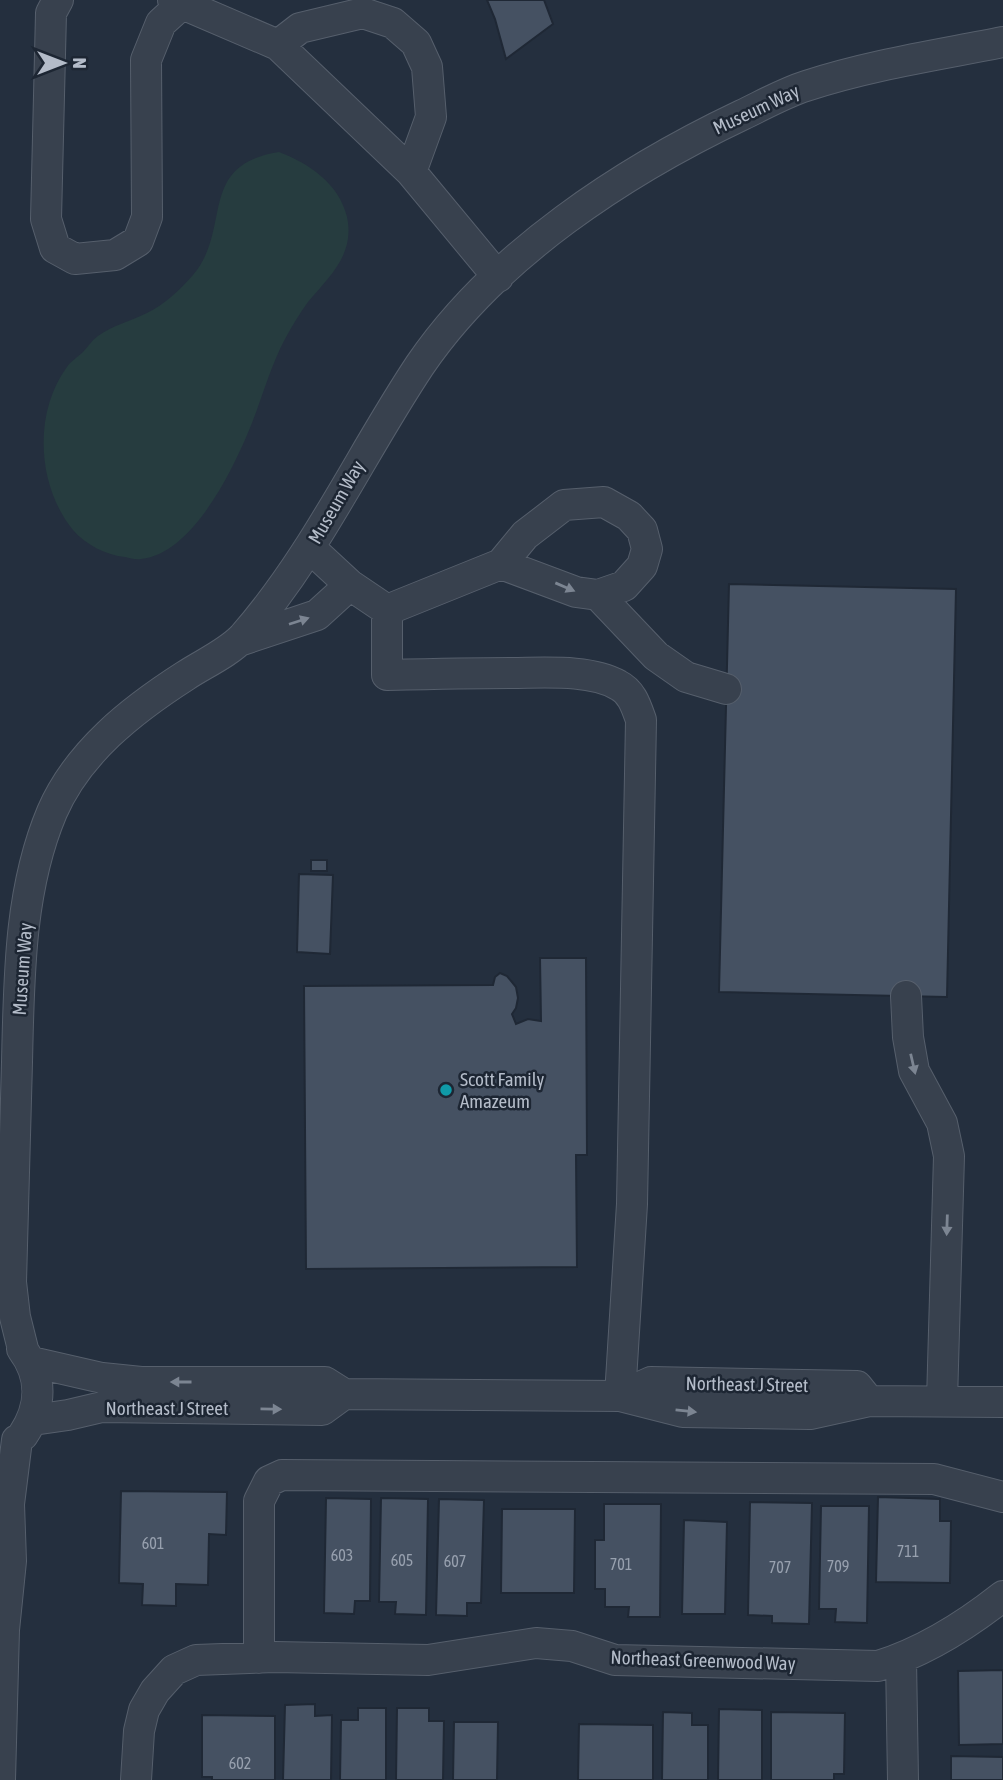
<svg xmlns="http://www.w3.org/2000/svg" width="1003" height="1780" viewBox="0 0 1003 1780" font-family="'Asap Condensed',sans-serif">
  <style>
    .green { fill: #263c3f }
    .building { fill: #455162; stroke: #1f2835; stroke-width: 2 }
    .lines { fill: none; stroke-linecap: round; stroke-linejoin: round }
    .minor-casing { stroke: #565f6c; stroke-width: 32 }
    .minor { stroke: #38414e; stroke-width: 30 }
    .oneway { fill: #7c8592 }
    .culture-dot { fill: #0f9aa8; stroke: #1d2633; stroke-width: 2.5 }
    .labels { text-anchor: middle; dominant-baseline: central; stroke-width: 5; stroke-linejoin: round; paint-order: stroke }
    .number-label { font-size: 16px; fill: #98a1af }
    .street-label { font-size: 19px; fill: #b4bcc9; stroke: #1d2633 }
    .poi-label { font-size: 19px; fill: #b4bcc9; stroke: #1d2633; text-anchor: start }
  </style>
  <rect width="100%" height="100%" fill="#242f3e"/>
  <path class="green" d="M279 152C308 163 339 183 347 217 355 254 330 276 308 302 300 313 292 326 285 339 269 369 261 403 247 435 230 475 191 554 141 559 136 560 130 558 125 557 106 555 86 545 73 530 37 486 33 413 67 367 71 361 78 357 83 352 88 347 92 340 98 336 113 325 131 321 147 313 165 304 180 290 193 275 233 228 196 165 279 152Z"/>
  <path class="building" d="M487 0H544L553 24 506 59 495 19Z
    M729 584 956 589 947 997 719 992Z
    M311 860H327V871H311Z
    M299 874 333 875 330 954 297 952Z
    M540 958H586L587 1155H576L577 1267 306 1269 304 986 493 985 495 977 500 973 507 976 516 987 518 998 516 1008 512 1014 516 1024 528 1019 541 1021Z
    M121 1491 227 1492 226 1535 209 1534 208 1585 176 1584V1606L142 1605 143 1584 119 1583Z
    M878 1497 940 1499V1521H951L950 1583 876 1582Z
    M326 1498 371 1499 370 1601H355L354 1614 324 1613Z
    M381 1498 428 1499 426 1615 395 1614 396 1602H379Z
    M439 1499 484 1500 481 1603H467V1616L436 1615Z
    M750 1502 812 1503 809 1624 772 1623V1616L748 1615Z
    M604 1504H661L660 1617H628L629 1607H605V1589H595V1540H604Z
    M821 1506H869L867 1623 835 1622 836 1609H819Z
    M502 1509H575L574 1593H501Z
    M684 1520 727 1522 725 1614H682Z
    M1003 1670V1744L959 1745 958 1671Z
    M315 1704V1716L332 1715 331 1780H283L285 1705Z
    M358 1708H386V1780H340L341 1720H358Z
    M397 1708H429V1721H444L443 1780H396Z
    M719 1709 762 1710V1780H718Z
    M663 1712 692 1713V1725H708V1780H662Z
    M771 1712 845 1713 844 1774H834V1780H771Z
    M202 1715 275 1716V1780H212V1777H202Z
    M454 1722H498L497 1780H453Z
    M579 1724 653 1725V1780H578Z
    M951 1756 1003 1757V1780H951Z"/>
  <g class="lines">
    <defs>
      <path id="minor" d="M58 0 51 13 46 219 55 248 75 259 115 255 138 241 147 217 146 60 161 23 182 4
        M173 0 278 45
        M411 172 278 45 300 28 363 13 393 23 416 43 427 67 431 117 411 172 498 277
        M310 548 350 585 387 610V675C428 674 470 673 511 673 543 673 590 669 618 685 632 692 636 706 641 720L632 1204 620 1396
        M598 595 656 656 686 677 726 689
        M387 610 501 564 525 535 564 505 604 502 629 516 642 530 647 549 642 566 624 586 598 595 576 592 501 564
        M239 641 317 615 350 585
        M906 996 908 1037 914 1071 942 1123 949 1156 942 1401
        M22 1349C43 1377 42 1406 23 1435
        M23 1349 15 1317 11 1282C13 1209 15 1135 17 1062 19 979 19 890 52 812 78 752 132 710 185 676 203 664 228 653 243 637 315 555 360 455 420 365 495 255 624 171 742 115 763 105 784 93 806 86 870 65 938 55 1003 42
        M32 1362 102 1378 141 1382H325L344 1394 620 1396 683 1412 810 1414 869 1401 1003 1402
        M620 1396 651 1382 857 1386 869 1401
        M33 1420 68 1415 102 1407 322 1410 344 1394
        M259 1658V1501L269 1481 282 1475 934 1479 1003 1497
        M901 1659 903 1780
        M0 1780 4 1630 11 1561 9 1504 17 1440
        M136 1780 139 1731 144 1710 155 1691 174 1670 196 1660 275 1657 428 1660 536 1643 572 1646 615 1660 878 1666C924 1652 965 1626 1003 1596"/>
    </defs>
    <use href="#minor" class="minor-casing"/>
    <use href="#minor" class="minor"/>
  </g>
  <defs><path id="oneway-solid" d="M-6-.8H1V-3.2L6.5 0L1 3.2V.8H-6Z" transform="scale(1.75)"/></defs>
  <g class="oneway">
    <use href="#oneway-solid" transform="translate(565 587) rotate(23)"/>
    <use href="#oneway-solid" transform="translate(299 621) rotate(-18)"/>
    <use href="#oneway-solid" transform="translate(913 1064) rotate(77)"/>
    <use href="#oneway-solid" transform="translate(947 1225) rotate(92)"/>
    <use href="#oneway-solid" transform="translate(181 1382) rotate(-180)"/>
    <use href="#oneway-solid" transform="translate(271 1409) rotate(1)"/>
    <use href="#oneway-solid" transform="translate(686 1411) rotate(6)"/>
  </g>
  <circle class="culture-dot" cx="446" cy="1090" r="7"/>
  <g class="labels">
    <g class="number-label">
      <text x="153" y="1543">601</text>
      <text x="908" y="1551">711</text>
      <text x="342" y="1555">603</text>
      <text x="402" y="1560">605</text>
      <text x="455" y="1561">607</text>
      <text x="621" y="1564">701</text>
      <text x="838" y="1566">709</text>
      <text x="780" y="1567">707</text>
      <text x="240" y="1763">602</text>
    </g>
    <g class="street-label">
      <text transform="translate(756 109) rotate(-25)">Museum Way</text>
      <text transform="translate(336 502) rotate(-60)">Museum Way</text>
      <text transform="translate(22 969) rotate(-86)">Museum Way</text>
      <text transform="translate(747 1384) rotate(1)">Northeast J Street</text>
      <text x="167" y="1408">Northeast J Street</text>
      <text transform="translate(703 1660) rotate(2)">Northeast Greenwood Way</text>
    </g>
    <g class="poi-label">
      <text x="460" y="1079">Scott Family<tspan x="460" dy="22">Amazeum</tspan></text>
    </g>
  </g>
  <g transform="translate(63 63) rotate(90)" stroke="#1d2633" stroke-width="5" paint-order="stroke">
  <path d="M0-5L12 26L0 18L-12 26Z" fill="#b4bcc9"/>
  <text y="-10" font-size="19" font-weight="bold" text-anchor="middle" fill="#b4bcc9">N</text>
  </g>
</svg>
